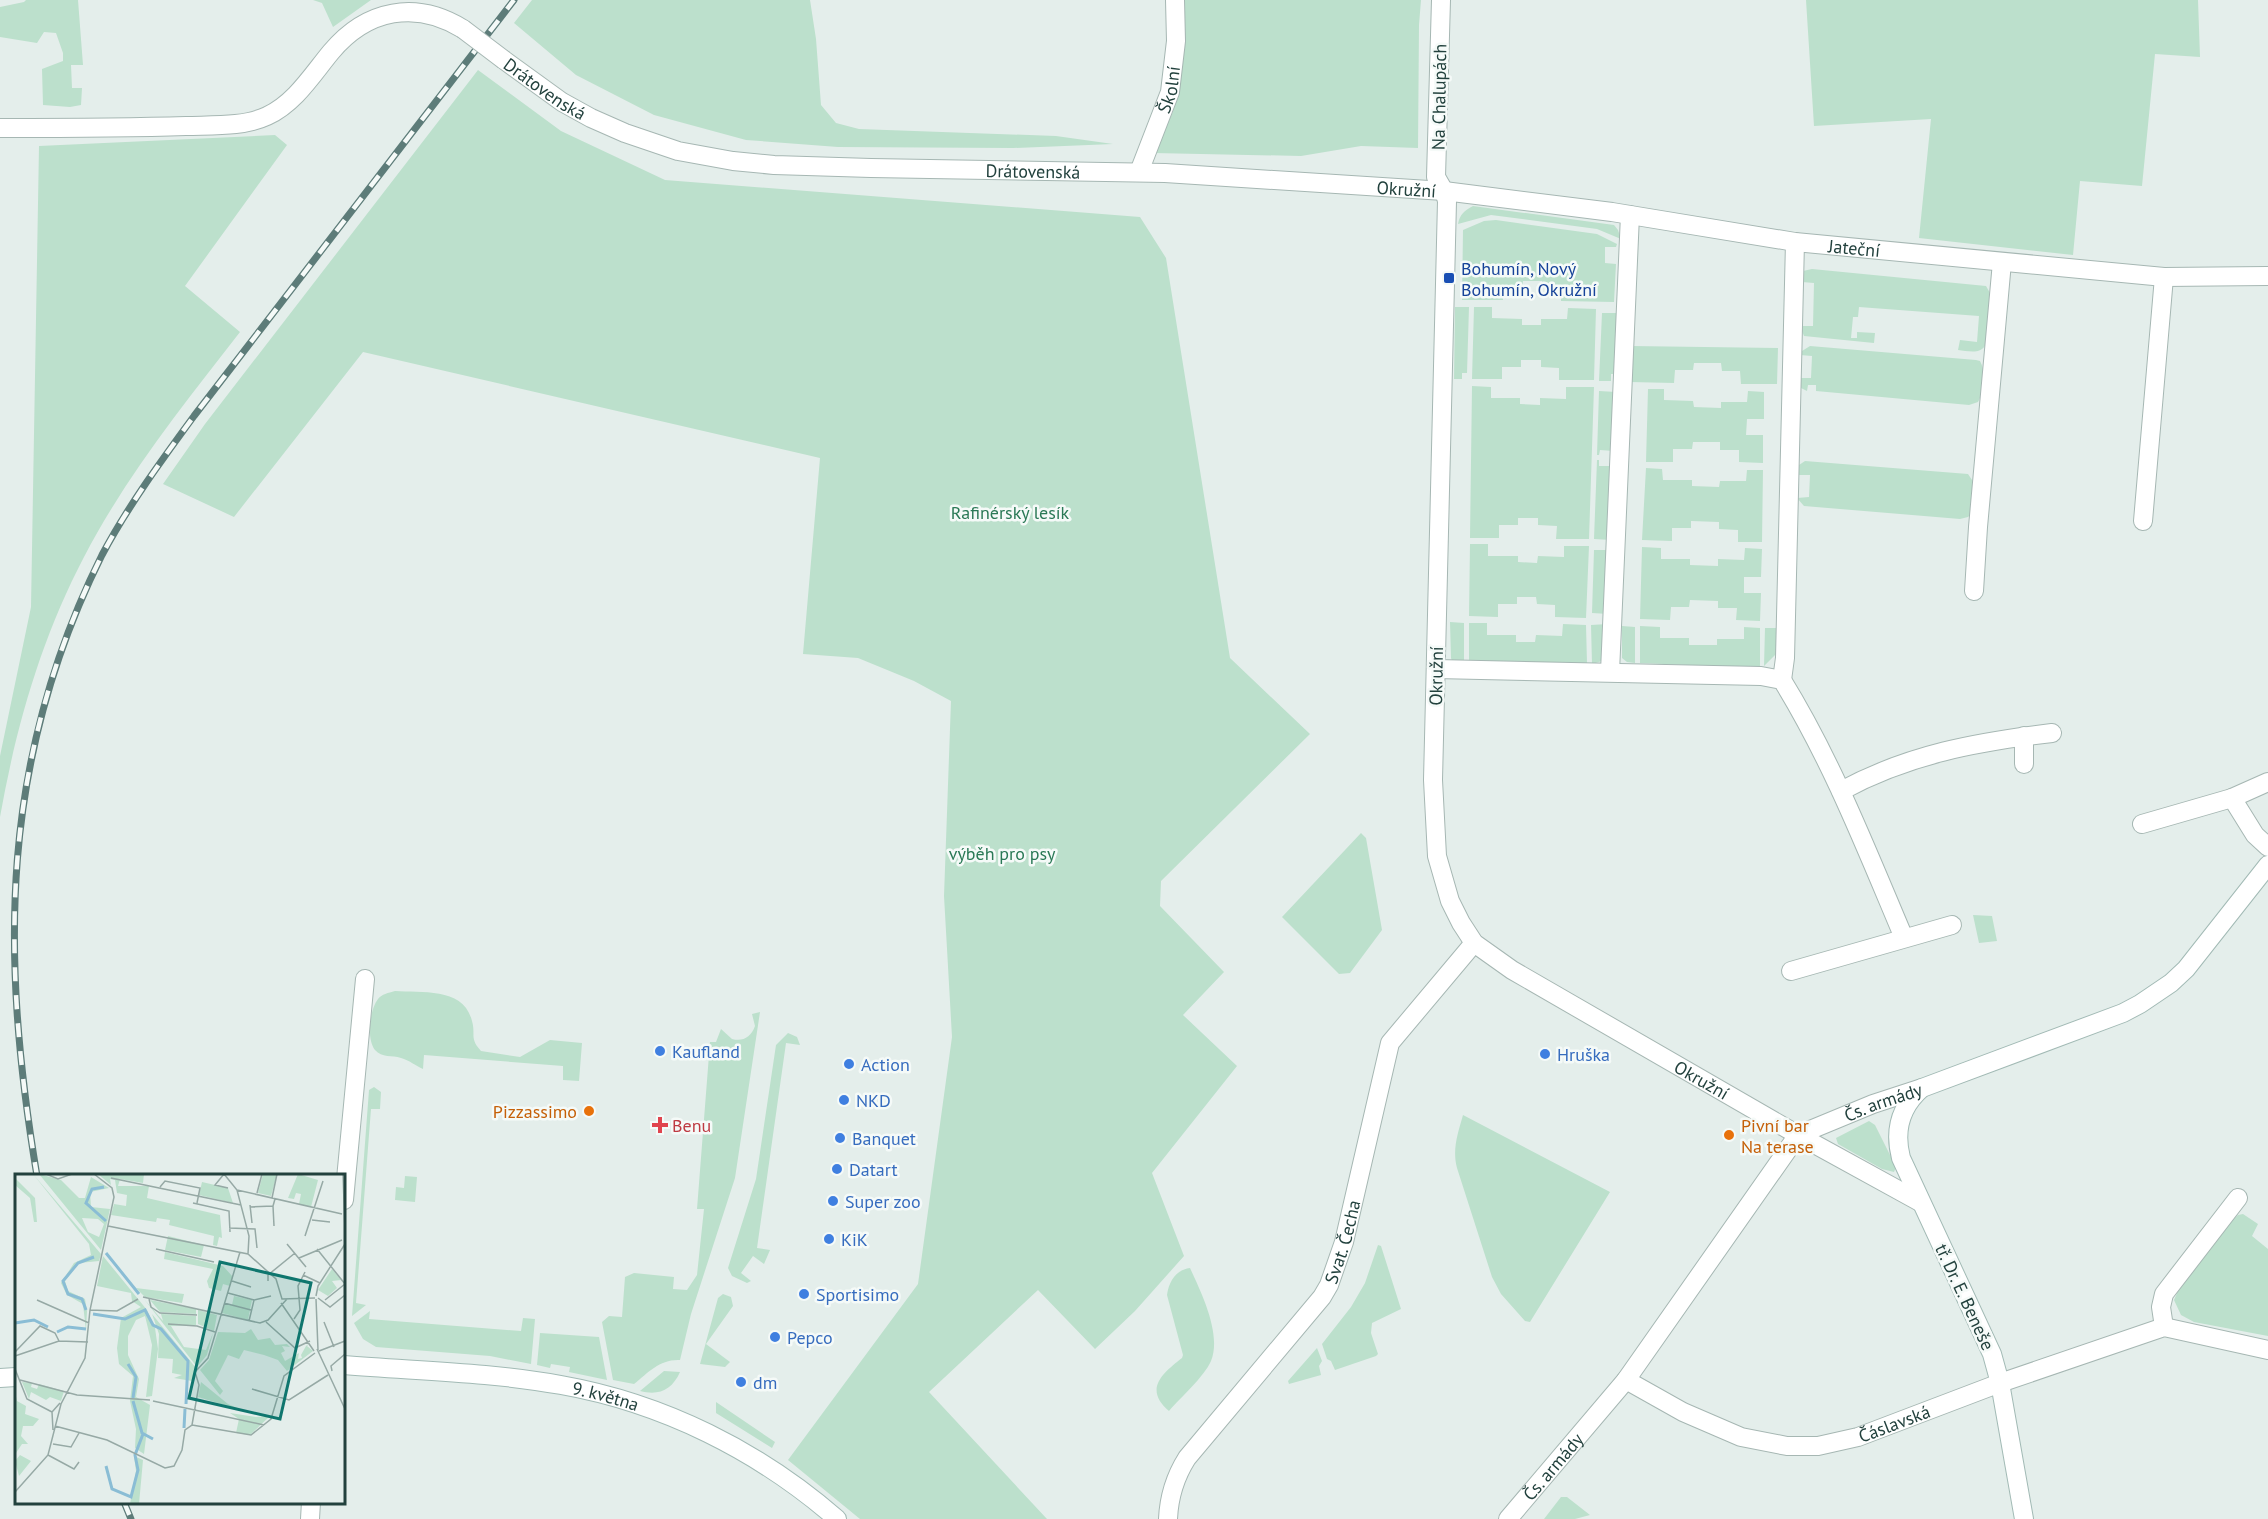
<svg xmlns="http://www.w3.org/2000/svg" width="2268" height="1519" viewBox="0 0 2268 1519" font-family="'PT Sans',sans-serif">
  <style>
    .green { fill: #bce0cc }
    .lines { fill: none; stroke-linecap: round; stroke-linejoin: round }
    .street-casing { stroke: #a6b7b3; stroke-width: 20 }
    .secondary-casing { stroke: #a2bab5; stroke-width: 20 }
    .street { stroke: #fff; stroke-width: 18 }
    .secondary { stroke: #fff; stroke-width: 18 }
    .rail-casing { stroke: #5d7c79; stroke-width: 7 }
    .rail { stroke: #f5faf8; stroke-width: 4.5; stroke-dasharray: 14; stroke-linecap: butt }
    .street-bridge-casing { stroke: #a6b7b3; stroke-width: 20; stroke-linecap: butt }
    .street-bridge { stroke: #fff; stroke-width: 18 }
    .transit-dot { fill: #1a4fb4; stroke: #f5faf8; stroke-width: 2 }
    .shop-dot { fill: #3f7fe0; stroke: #f5faf8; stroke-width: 2 }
    .food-dot { fill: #e8710a; stroke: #f5faf8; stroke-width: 2 }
    .health-dot { fill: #e0444e; stroke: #f5faf8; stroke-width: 2 }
    .labels { text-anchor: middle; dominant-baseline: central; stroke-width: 5; stroke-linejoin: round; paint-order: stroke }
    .street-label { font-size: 18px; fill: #22413d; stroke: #f5faf8 }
    .transit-label { font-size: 18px; fill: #164399; stroke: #f5faf8; text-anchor: start }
    .park-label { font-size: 18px; fill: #2a7956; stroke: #f5faf8 }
    .shop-label { font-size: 18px; fill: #366cbe; stroke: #f5faf8; text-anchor: start }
    .food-label { font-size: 18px; fill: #c56008; stroke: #f5faf8; text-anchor: end }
    .health-label { font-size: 18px; fill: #be3a42; stroke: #f5faf8; text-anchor: start }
    .inset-river { fill: none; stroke: #8abdd5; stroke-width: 3 }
    .inset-road { fill: none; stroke: #96a9a5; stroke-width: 1.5 }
    .view { fill: #0f766e; fill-opacity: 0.15; stroke: #0f766e; stroke-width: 3 }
    .inset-edge { fill: none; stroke: #22413d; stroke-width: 3 }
  </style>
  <rect width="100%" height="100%" fill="#e4eeeb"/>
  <path class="green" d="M26 0H78L83 65H71L72 88H82L81 105 70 107 43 105 42 69 63 61V53L56 33 44 32 37 43 0 37V7L24 2Z
    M313 0H371L333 27 322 3Z
    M532 0H810L816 39 821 105 836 123 859 129 1056 136 1113 144 1013 148 838 147 746 140 654 115 576 75 514 23Z
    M1183 0H1421L1419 25 1418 148 1361 146 1301 156 1153 153 1173 112 1185 43Z
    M1806 0H2198L2200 57 2155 54 2142 186 2080 181 2073 255 1919 238 1931 119 1814 126Z
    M478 70 561 131 665 180 1140 217 1166 258 1230 658 1310 734 1161 881 1160 906 1224 972 1183 1015 1237 1066 1152 1173 1184 1256 1135 1311 1095 1349 1038 1290 929 1392 1047 1519H860L788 1460 918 1284 952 1037 944 896 951 701 914 681 858 658 803 654 820 458 363 352 234 517 163 484 205 424Z
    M275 135 287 145 185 286 240 332C184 404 126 476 84 557 41 639 16 727 0 817V756L31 607 39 146Z
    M1473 206 1614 225 1618 230 1621 239 1597 229 1491 215 1458 224C1460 214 1464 211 1473 206Z
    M1496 220 1597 234 1617 244 1616 247H1605V263L1616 264 1614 302 1561 301V289L1542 288V281H1523L1522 288H1503V300H1462L1463 230 1484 221Z
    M1812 269 1986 286 1990 293 1986 344C1981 355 1968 351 1958 350L1960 340 1977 342 1979 316 1859 307 1858 317H1853L1851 338H1857V332L1875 333 1874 343 1804 336 1800 326H1813L1814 283 1802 282 1803 271Z
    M1455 307H1469L1467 373H1462V379H1454Z
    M1474 307H1492V318L1522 319V325H1541V319H1567L1568 308 1596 309 1594 380H1559V368L1541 367V360H1521V367H1502V379H1472Z
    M1602 313H1618L1616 374H1611V381H1599Z
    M1631 346 1778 348 1777 384H1741L1740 371H1722L1721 363H1694L1693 370H1675L1674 383 1630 382Z
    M1810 346 1976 360 1980 361C1986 371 1984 392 1978 402L1969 405 1816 391V385H1808L1807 391 1801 388 1800 378H1811L1812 356 1800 355 1802 351Z
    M1472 386 1491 387V398H1520V404L1540 405V398L1566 399V387H1594L1589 539H1556L1557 526 1538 525V518H1518V525H1499V538H1470Z
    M1648 389H1664V400L1693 401 1694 407 1721 408V402H1747L1748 391 1764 392V419H1747L1746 435H1763V463L1739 462V450H1720V442H1693L1692 449H1673V462H1646Z
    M1599 391 1616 392 1614 451 1600 450 1599 455H1597Z
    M1597 460H1599V466H1613L1611 540 1594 539Z
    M1805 461 1968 474 1974 483 1971 514 1968 517 1960 519 1804 506 1797 498 1809 497 1810 475H1797L1799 465Z
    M1646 468 1662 469 1663 480H1692V486L1719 487 1720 481H1746L1747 470H1763L1762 542H1738V530L1719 529V522L1691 521V528H1672V541L1642 540Z
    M1470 544H1488V556H1518V562L1537 563 1538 556 1564 557V546H1589L1586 618 1555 617V605L1537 604 1536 597H1517V604H1498V617L1469 616Z
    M1642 547 1661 548V559H1690V565L1718 566V559L1744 560 1745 548 1762 549 1761 577H1744V593H1761L1760 621 1736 620 1737 608H1718V601L1690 600 1689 607H1671L1670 620 1640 619Z
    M1594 550H1610L1608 614 1592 613Z
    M1450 622 1464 623V662L1452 661 1451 658Z
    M1469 623H1487V635H1516V642H1535L1536 635 1562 636 1563 624 1586 625 1587 663 1469 662Z
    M1608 624 1602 661 1592 664 1591 625Z
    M1622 626 1635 627V663L1627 662 1622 658Z
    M1640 626 1660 627V638H1689V645H1717V639H1744V627L1760 628V668L1640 663Z
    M1765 628H1779L1777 653 1764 666Z
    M1361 833 1366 838 1382 930 1350 973 1339 974 1282 917Z
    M1973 915 1992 916 1997 941 1979 943Z
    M395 991C422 993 464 987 472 1021 476 1035 469 1038 481 1051L520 1057 550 1040 582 1043 579 1081 563 1080V1066L424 1055 423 1069C416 1066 409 1060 401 1058 392 1055 382 1058 375 1050 366 1039 370 1009 378 999 382 994 388 993 395 991Z
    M760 1012 735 1178 691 1314 680 1360C660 1359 649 1372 634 1384L613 1380 602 1322 609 1316 622 1317 625 1277 634 1273 674 1277 673 1289 687 1290 697 1275 704 1209H697L710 1042H716L721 1029 732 1039C743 1042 751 1037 755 1026L752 1014Z
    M788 1033 797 1037 800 1045 786 1043 757 1248 770 1250 764 1264 753 1256 741 1273 751 1281 747 1283 732 1276 728 1268 756 1179 776 1045Z
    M374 1087 381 1092 380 1109H371L356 1303 366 1305 352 1316 369 1090Z
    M1463 1115 1610 1192 1530 1322 1525 1321 1501 1294 1492 1277 1457 1168C1452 1149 1458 1133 1463 1115Z
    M1869 1121 1875 1125 1896 1167 1894 1172 1882 1169 1838 1144 1836 1138Z
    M405 1176 417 1177 415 1202 395 1200 396 1187 404 1188Z
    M2243 1214 2258 1224 2252 1236 2268 1249V1336L2194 1322 2181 1315 2174 1300 2178 1291 2232 1220 2238 1215Z
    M1378 1245 1381 1246 1401 1309 1372 1323 1371 1333 1378 1354 1376 1356 1335 1370 1331 1361 1327 1359 1322 1344 1351 1307 1365 1283Z
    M1190 1268C1201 1292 1222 1334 1211 1361 1204 1377 1181 1397 1169 1411 1143 1389 1163 1373 1182 1358L1183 1355 1167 1295C1169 1281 1176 1270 1190 1268Z
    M723 1294 731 1297 733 1306 706 1344 730 1362 725 1367 700 1364 718 1298Z
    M370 1311 369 1319 521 1331 523 1318 535 1319 531 1364 490 1356 376 1347 363 1339 354 1323Z
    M540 1333 599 1337 607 1380 569 1372 570 1367 551 1364 550 1368 537 1365Z
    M1317 1348 1322 1361 1319 1366 1321 1375 1289 1384 1288 1381Z
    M664 1371 680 1372C672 1390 659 1396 640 1391Z
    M716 1402 775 1442 772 1448 716 1413Z
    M1561 1497H1567L1590 1515 1575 1519H1544Z"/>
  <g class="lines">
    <defs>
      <g id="street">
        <path id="s1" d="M1441 0 1436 177 1444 191 1447 201 1433 780 1437 856 1450 901 1461 923 1474 943 1512 970 1798 1135 1920 1202"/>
        <path id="s2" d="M504 60 562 102 591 118 625 133 678 151 733 161 774 165 871 168 1165 173 1444 191 1612 212 1795 242 2164 277 2268 276"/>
        <path d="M0 128C62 128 124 128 186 126 212 125 244 127 267 116 295 103 312 75 331 52 367 9 416 0 463 29"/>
        <path id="s3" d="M1139 172 1170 92 1176 41 1175 0"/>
        <path d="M2143 521 2164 277"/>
        <path d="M1974 591 1978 527 2002 262"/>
        <path d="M1436 669 1761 676 1782 680C1832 761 1867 851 1904 938"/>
        <path d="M1610 672 1630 215"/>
        <path d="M1782 680 1785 658 1795 242"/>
        <path d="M2024 736V764"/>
        <path d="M1841 791C1909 754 1977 742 2052 733"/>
        <path d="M2232 798 2268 782"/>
        <path d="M2142 824 2232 798 2255 835 2268 847"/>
        <path d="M1791 971 1952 925"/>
        <path d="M344 1200 365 979"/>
        <path d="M2164 1327 2161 1307 2164 1294 2238 1198"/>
        <path id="s4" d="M1626 1380 1683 1412 1741 1437 1787 1446H1818L1858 1437 2000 1383 2164 1327 2268 1350"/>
        <path d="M310 1519 311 1502"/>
        <path id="s5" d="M1168 1519C1169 1496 1175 1477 1187 1458L1322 1297 1329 1285 1344 1242 1390 1043 1474 943"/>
        <path id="s6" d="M1508 1519 1626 1380 1798 1135 1873 1104 1922 1088"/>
      </g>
      <g id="secondary">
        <path id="s7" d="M344 1365C416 1371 490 1372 561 1385 663 1403 759 1451 837 1519"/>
        <path d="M0 1378 16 1377"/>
        <path d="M2024 1519 2000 1383 1992 1354 1901 1158C1894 1131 1900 1107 1922 1088L2123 1013 2140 1004 2171 983 2186 969 2268 865"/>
      </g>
    </defs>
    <use href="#street" class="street-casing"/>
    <use href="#secondary" class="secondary-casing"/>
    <use href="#street" class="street"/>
    <use href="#secondary" class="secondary"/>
    <defs>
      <path id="rail" d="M37 1176C0 954 0 760 102 555 128 506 161 461 194 416L514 0
        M124 1502 131 1519"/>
    </defs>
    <use href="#rail" class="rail-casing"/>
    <use href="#rail" class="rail"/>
    <defs>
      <path id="street-bridge" d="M463 29 504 60"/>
    </defs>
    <use href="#street-bridge" class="street-bridge-casing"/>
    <use href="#street-bridge" class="street-bridge"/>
  </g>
  <rect class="transit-dot" x="1443" y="272" width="12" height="12" rx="3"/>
  <g class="shop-dot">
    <circle cx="660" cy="1051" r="6"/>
    <circle cx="1545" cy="1054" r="6"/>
    <circle cx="849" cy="1064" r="6"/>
    <circle cx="844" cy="1100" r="6"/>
    <circle cx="840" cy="1138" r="6"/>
    <circle cx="837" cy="1169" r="6"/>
    <circle cx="833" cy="1201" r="6"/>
    <circle cx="829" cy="1239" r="6"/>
    <circle cx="804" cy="1294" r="6"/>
    <circle cx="775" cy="1337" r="6"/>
    <circle cx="741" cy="1382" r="6"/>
  </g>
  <g class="food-dot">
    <circle cx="589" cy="1111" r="6"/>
    <circle cx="1729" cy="1135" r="6"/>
  </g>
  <path class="health-dot" d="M657 1116h6v6h6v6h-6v6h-6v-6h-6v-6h6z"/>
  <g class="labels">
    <g class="street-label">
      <text stroke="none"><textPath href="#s2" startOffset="50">Drátovenská</textPath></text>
      <text stroke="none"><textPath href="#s3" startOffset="88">Školní</textPath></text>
      <text transform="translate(1439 97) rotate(-89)">Na Chalupách</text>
      <text stroke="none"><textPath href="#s2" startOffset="554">Drátovenská</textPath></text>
      <text stroke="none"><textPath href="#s2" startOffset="928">Okružní</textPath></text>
      <text stroke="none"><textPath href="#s2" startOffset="1380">Jateční</textPath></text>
      <text transform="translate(1436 676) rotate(-89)">Okružní</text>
      <text stroke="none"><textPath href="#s1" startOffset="1220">Okružní</textPath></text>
      <text stroke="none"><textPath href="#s6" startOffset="573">Čs. armády</textPath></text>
      <text stroke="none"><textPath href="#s5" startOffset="334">Svat. Čecha</textPath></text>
      <text transform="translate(1965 1297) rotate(65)">tř. Dr. E. Beneše</text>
      <text stroke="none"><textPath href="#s7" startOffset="264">9. května</textPath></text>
      <text stroke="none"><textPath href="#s4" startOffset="286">Čáslavská</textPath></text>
      <text stroke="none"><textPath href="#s6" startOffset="69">Čs. armády</textPath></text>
    </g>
    <g class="transit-label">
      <text x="1461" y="268">Bohumín, Nový<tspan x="1461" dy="21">Bohumín, Okružní</tspan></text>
    </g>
    <g class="park-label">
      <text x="1010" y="512">Rafinérský lesík</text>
      <text x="1002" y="853">výběh pro psy</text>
    </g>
    <g class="shop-label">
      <text x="672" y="1051">Kaufland</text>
      <text x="1557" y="1054">Hruška</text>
      <text x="861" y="1064">Action</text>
      <text x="856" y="1100">NKD</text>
      <text x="852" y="1138">Banquet</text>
      <text x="849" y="1169">Datart</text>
      <text x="845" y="1201">Super zoo</text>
      <text x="841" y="1239">KiK</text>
      <text x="816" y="1294">Sportisimo</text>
      <text x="787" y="1337">Pepco</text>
      <text x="753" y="1382">dm</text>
    </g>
    <g class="food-label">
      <text x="577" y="1111">Pizzassimo</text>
      <text x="1741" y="1125" text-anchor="start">Pivní bar<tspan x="1741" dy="21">Na terase</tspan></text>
    </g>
    <g class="health-label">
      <text x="672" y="1125">Benu</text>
    </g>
  </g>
  <g transform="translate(15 1174)">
    <rect width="330" height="330" fill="#e4eeeb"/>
    <path d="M18 0 86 80 84 87 64 89 50 107 53 117 70 125 72 137 71 157 68 130 52 121 46 109 59 89 76 81 74 70ZM24 0 46 6 64 24H70L76 3 94 14 75 18 76 33 95 35 86 76ZM67 44 83 45 89 50 84 63 73 58ZM83 0H129L128 9 105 5 103 12H134L132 24 205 41 207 64 204 63 202 72 198 71 199 62 154 51 155 46 142 44 141 48 96 41 99 30 111 32 112 21 102 19 100 6 95 5 96 11ZM248 0H262L256 22 243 19ZM283 0 303 6 296 33 284 30 286 20 281 19 279 25 273 24ZM0 4 20 24 22 48H19L15 24 0 11ZM187 8 213 14 218 29 184 21ZM153 62 189 71 186 83 150 76ZM150 78 208 92 218 103 215 112 208 110 206 117 194 114 192 107 198 95 149 85ZM88 82 132 136 140 154 143 175 137 222 131 223 137 171 130 142 121 146 113 162V181L124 205 121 223 135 231 129 280 120 274 121 255 115 227 118 202 104 190 102 174 106 144 126 133 117 127 116 119 82 112ZM317 95 326 106 317 107 322 114 313 122 303 116ZM121 114 169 120 167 129 130 123ZM219 122 237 126 233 146 207 139 210 130 217 131ZM129 125 148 147 146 140 181 142V151L156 152 169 173 191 176 198 159 192 181 182 193ZM135 126 181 135V140L145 138ZM183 136 202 141 199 157 183 150ZM137 140 181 194 177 207 159 204 167 201 157 199 158 185 143 184 144 160ZM236 155 243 166 255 164 260 171 272 170 275 173 267 172 270 177 266 179 270 187 284 179 283 185 287 184 286 181 291 172 296 168 292 172 298 177 272 197 263 186 249 181 229 176 224 185 213 181 200 207 208 217 205 221 185 196 194 186 203 158 230 159ZM7 208 17 209 16 213 22 215 24 210 49 217 46 227 35 223 31 226 16 218 14 225ZM186 208 213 230 229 237 183 223ZM0 218 2 227 11 232 10 240 24 245 18 252H8L6 262 13 270H7L1 279ZM215 239 241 243 255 242 235 261 221 259 224 245ZM5 281 16 287 4 302 0 287ZM119 282 128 286 124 330H115L121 297Z" fill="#bce0cc" fill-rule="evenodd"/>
    <path class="inset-river" d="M89 13 77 15 71 29 91 47M91 79 124 120M71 136 67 125 53 120 48 107 63 89 79 83M78 140 110 145 130 136 138 151 146 155 173 187 171 230M0 149 19 146 33 153M42 158 53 153 71 155M113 190 121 203 118 224M118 227 127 259 138 265M169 254 170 235M91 292 97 315 116 323 123 296 120 281 128 260"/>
    <path class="inset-road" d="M31 0 43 5 57 0M209 0 222 16 234 62 233 80M209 0 200 11 213 14M328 0 330 57M96 4 226 31M145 13 150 7 185 14 182 29M222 16 327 40M242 19 247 0M257 24 262 0M178 29 214 37 215 58M235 31 237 49M258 32 259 52M235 33 258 32 260 25M297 46 315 48M93 52 233 80 261 105 267 125 300 124M214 54 240 55 242 74M290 62 308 7M272 70 291 93M141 75 199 88M302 75 330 110 310 126M284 84 327 66M288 101 305 109M217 107 236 113M253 107V101L280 79M213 119 239 126M301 122 303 112 330 70M128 123 245 149 253 146 272 125M303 124 315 133 330 121M134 125 136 133 145 139 182 141M301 125 303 176M22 126 74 149M209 129 236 136M266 129 299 177M75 136 102 137 123 125M279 145 285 136 283 112 290 98M234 147 239 126 256 122M251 148 280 174 295 167M309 148 319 173M153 150 182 152 200 158M302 175 330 235M304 177 330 167M0 178 25 152 40 159 44 167M0 182 44 167 73 168M0 195 12 225 37 238M317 197 316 192 330 180M5 206 62 221 135 226M237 215 274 226 313 201M138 227 249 251M177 251 236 261 256 245 269 202 300 179M40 252 92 266 150 294 159 292 167 276 170 256 177 251 184 211 180 198 193 184 225 78M38 256 37 238 45 229M38 270 56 273 64 259M33 281 59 295 64 288M0 318 33 281 46 230 70 184 75 136 99 23 97 14 79 0"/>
    <path class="view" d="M205 88 296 109 265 245 174 224Z"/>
    <rect width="330" height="330" class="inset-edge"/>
  </g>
</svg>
